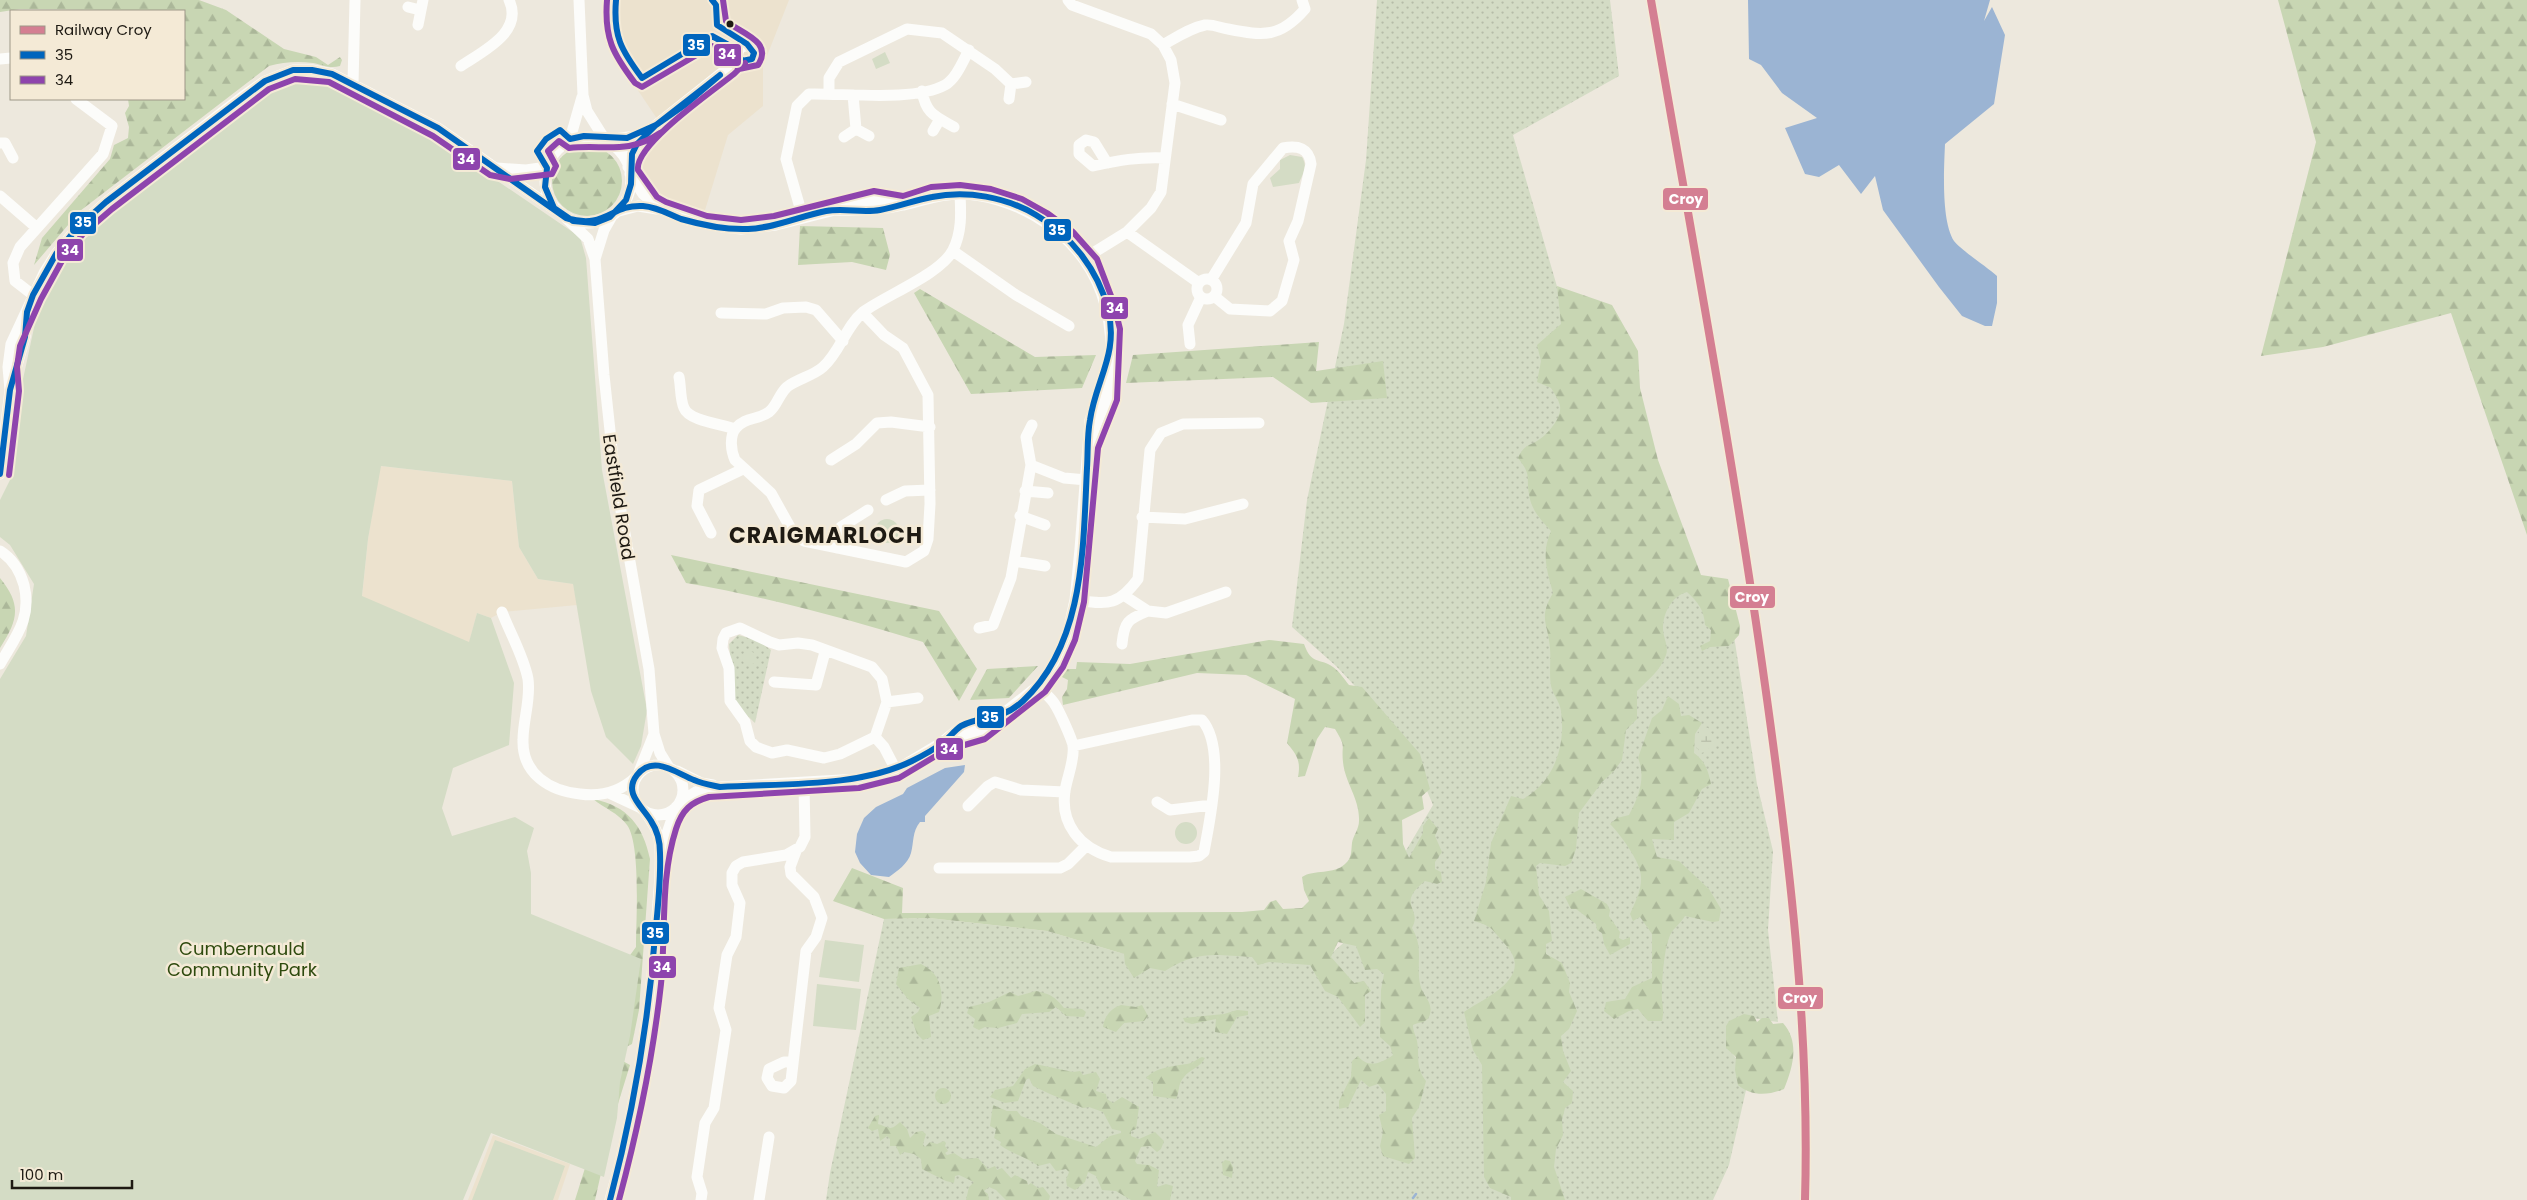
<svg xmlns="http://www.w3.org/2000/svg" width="2527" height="1200" viewBox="0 0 2527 1200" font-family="Poppins,sans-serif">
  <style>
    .built { fill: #ece2ce }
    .grass { fill: url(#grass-dots) }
    .forest { fill: url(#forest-firs) }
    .wetland { fill: url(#wetland-marsh) }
    .green { fill: #d4dcc5 }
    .water { fill: #9bb4d3 }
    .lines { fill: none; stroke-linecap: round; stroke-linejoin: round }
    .stream { stroke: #9bb4d3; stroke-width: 2.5 }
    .minor { stroke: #fcfcfa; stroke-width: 11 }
    .bus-1-casing { stroke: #f4ead6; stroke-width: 10 }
    .bus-2-casing { stroke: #f4ead6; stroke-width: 10 }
    .bus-1 { stroke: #0065bd; stroke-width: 6 }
    .bus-2 { stroke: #8e44ad; stroke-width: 6 }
    .rail-1-casing { stroke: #f4ead6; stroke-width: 11 }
    .rail-1 { stroke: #d47f92; stroke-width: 8 }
    .bus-dot { fill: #1e1a13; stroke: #f4ead6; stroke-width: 2 }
    .labels { text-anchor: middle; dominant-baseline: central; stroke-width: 5; stroke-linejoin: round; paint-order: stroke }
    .street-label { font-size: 18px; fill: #1e1a13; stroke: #f4ead6 }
    .park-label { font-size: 18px; fill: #2e4a0e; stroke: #f4ead6 }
    .district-label { font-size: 22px; font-weight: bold; letter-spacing: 1px; fill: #1e1a13; stroke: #f4ead6 }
    .line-badge { stroke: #f4ead6; stroke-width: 2 }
    .badge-label { font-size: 14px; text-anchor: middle; font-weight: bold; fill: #fff }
  </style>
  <defs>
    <pattern id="grass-dots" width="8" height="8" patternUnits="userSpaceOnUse" patternTransform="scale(1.25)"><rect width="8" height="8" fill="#d4dcc5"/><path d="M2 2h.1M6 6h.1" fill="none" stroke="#b6bca8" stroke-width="1.8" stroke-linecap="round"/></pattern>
    <pattern id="forest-firs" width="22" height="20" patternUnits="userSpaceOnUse" patternTransform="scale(1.25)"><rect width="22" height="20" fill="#c8d6b3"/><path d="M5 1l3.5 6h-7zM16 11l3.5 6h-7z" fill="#abb799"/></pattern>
    <pattern id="wetland-marsh" width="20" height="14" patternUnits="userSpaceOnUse" patternTransform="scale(1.25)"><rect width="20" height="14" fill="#d4dcc5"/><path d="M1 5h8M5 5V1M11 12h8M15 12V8" fill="none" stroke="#b6bca8"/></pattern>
  </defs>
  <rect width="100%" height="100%" fill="#ede8dd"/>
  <path class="built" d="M611 0H789L763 66V106L728 135 702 220 675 210 651 193 638 173 641 154 664 129 606 43Z
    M380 466 512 481 519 547 538 579 573 584 577 605 502 612 491 618 477 613 469 643 362 597 368 539Z
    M493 1135 570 1164 558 1200H468Z"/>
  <path class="grass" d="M1377 0H1610L1619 76 1513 135 1558 290 1657 595 1693 582 1734 636 1757 784 1773 851 1768 930 1778 1022 1752 1018 1730 1050 1749 1077 1729 1165 1713 1200H826L830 1173 884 919 929 918 1047 931 1124 954 1216 951 1322 961 1359 930 1433 805 1405 739 1336 666 1292 627 1307 500 1344 324 1366 160Z
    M738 635 757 640 771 650 755 723 735 704 729 644Z"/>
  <path class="forest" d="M0 0H199L226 10 284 49 316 57 328 65 340 57 342 60 340 66C330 69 323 65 313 63 298 61 283 62 269 66L80 211 34 265 42 238 110 159 114 145 128 138 129 127 125 113 129 106 128 99H184V11L20 9 0 12Z
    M2278 0H2527V535L2451 313 2323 347 2261 356 2316 142Z
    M552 181a35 35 0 1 1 70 0a35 35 0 1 1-70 0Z
    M800 226 883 228 890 255 886 270 852 262 798 265Z
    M1557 286 1612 305 1638 351 1640 388 1658 460 1701 575 1728 579 1740 626 1739 635 1729 646 1710 647 1702 651 1700 646 1710 641 1711 630 1705 625C1704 610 1698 602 1687 592 1672 596 1663 613 1663 628 1663 638 1669 646 1666 655 1660 671 1649 679 1637 691V719L1626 730 1622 760 1614 771 1602 782 1579 813 1576 849 1571 863 1565 866 1540 863 1536 866 1539 895 1549 911 1552 941 1546 944V954L1562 963 1570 983 1569 992 1577 1011 1569 1029 1561 1036 1563 1051 1571 1071 1563 1082 1573 1091 1572 1103 1565 1108 1562 1120 1563 1135 1556 1149 1554 1167 1565 1200H1511V1197L1490 1188 1484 1177 1482 1065 1473 1050 1464 1012C1486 997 1537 977 1504 943 1491 929 1494 927 1474 921L1486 882 1491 843 1511 796 1523 799C1554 782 1566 746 1561 711 1560 702 1553 695 1551 686 1549 673 1551 661 1550 648 1548 622 1538 619 1553 593 1547 571 1541 553 1551 531 1541 520 1531 510 1529 494 1526 475 1532 476 1518 458 1525 443 1529 447 1540 439 1549 433 1562 417 1560 406 1559 400 1554 393 1551 388L1537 382 1541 361 1537 345 1561 324Z
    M920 289 1035 357 1096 355 1082 388 971 394 914 293Z
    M1319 342 1316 371 1383 361 1387 398 1311 403 1273 377 1126 383 1133 355Z
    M671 555 939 611 977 669 959 701 923 642C844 618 767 597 686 583Z
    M0 578C22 605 18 620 0 648Z
    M1269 640 1304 644C1312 666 1319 657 1333 667 1340 672 1344 679 1349 685L1362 687 1420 754 1430 789 1422 796 1424 809 1402 820 1403 844 1409 858 1423 833V826L1429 818 1438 829 1435 836 1442 852 1435 862V869L1441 872 1442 882 1437 884 1425 881C1395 905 1423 908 1412 928 1424 948 1416 963 1420 984 1422 996 1435 1002 1429 1017 1426 1023 1419 1022 1413 1025 1413 1032 1416 1035 1417 1041 1420 1058 1415 1066 1426 1081L1419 1107 1412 1118 1415 1158 1409 1164 1383 1156 1380 1146 1383 1132 1379 1115 1386 1111V1094L1378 1084 1369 1087 1361 1080 1348 1107 1339 1109V1101L1351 1077 1352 1061 1358 1056C1368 1069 1382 1063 1393 1055L1390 1046 1380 1037 1381 990 1384 974 1377 969 1365 970 1356 946 1338 942 1331 957 1354 983 1364 981 1371 991 1365 995V1022L1360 1027 1338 997 1325 991 1310 965 1269 962 1258 965 1252 957C1214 955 1198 950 1165 971L1150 968 1134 978 1125 964 1124 954 1047 931 929 918 884 919 833 901 852 868 903 888 902 913 1242 912 1264 910 1270 902 1276 900 1283 909 1302 908 1309 901 1304 890 1302 877C1314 869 1334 875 1345 864 1352 858 1351 852 1352 843 1353 836 1359 829 1359 821 1360 799 1345 783 1343 762 1341 743 1347 749 1335 729L1325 727 1317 739 1305 776 1298 777C1301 761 1297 755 1287 743L1295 699 1246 675 1197 673 1063 705 1062 697 1067 689 1068 680 1058 675 1060 669H1076L1077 662 1130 664Z
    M1038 666 1009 698 970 700 987 669Z
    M1668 696 1679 704 1681 716 1689 715 1702 723 1695 734 1694 753C1705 761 1708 770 1711 784L1702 789 1689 813 1674 822V840L1652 839 1657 857 1679 861 1709 889 1721 909 1719 921 1713 922 1685 916C1680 925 1672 928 1669 938 1664 951 1662 979 1662 993 1661 1005 1665 1007 1662 1021H1648L1638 1009 1629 1011 1614 1019 1604 1011 1606 1002 1625 999 1632 987 1652 978V934L1640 917 1633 921 1630 914C1635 903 1642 889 1641 877 1641 862 1620 834 1610 824L1617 818 1629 815C1639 796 1646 778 1638 758L1652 718 1662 710Z
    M593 799C628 806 643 826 650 859L639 1010 632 1044 626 1047 628 958 636 947C636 921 641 844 627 825 618 813 604 808 593 799Z
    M1581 889 1607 904 1610 910 1609 916 1620 932 1619 938 1623 940 1630 937V944L1610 955 1604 944 1602 933 1597 930 1596 924 1576 909H1571L1565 897Z
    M921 964C941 973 945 993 939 1012L929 1016 931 1037 923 1040 917 1034 911 1017 918 1012 920 1008 908 999 896 984 899 968Z
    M1036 991C1051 994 1055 997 1064 1008L1082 1009 1086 1012 1084 1017 1066 1016 1056 1007 1049 1012 1022 1014 1017 1023 998 1028 985 1027 979 1030 973 1027 975 1019 967 1013 969 1007 989 1002 1010 992 1018 996Z
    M1121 1005 1136 1007 1142 1005 1148 1016 1144 1021 1124 1023 1116 1032 1103 1027C1104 1017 1111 1008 1121 1005Z
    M1237 1010 1248 1011V1015L1237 1017 1227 1034 1215 1032 1216 1019 1192 1024 1185 1022 1183 1018 1224 1014Z
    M1744 1014 1754 1016 1757 1022 1762 1018H1769L1773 1024 1783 1023C1800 1042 1793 1067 1784 1089 1769 1095 1752 1097 1738 1085L1735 1070 1736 1057 1726 1048V1026L1729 1021Z
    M1202 1057 1205 1058C1201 1067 1189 1070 1184 1077 1177 1085 1180 1092 1176 1099L1153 1096V1082L1146 1078C1156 1067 1174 1066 1187 1064 1193 1063 1197 1059 1202 1057Z
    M619 1059 630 1065 613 1120 595 1200H575Z
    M1035 1064 1073 1072 1080 1071 1083 1075 1096 1072 1100 1079 1096 1091 1106 1094 1107 1099 1113 1103 1122 1097 1139 1107 1136 1129 1131 1131V1136L1139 1139 1155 1132 1164 1141 1161 1149 1157 1152 1150 1146 1141 1147 1135 1161 1137 1164 1149 1165 1159 1170 1157 1187 1166 1184 1173 1186 1170 1200H1131L1116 1191 1102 1190 1096 1176 1088 1172 1085 1182 1075 1190 1067 1186 1066 1180 1069 1172 1066 1169 1056 1171 1050 1163 1038 1166C1026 1157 1012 1154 1000 1145L1001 1142 994 1138 996 1129 990 1126 993 1105 1007 1111H1017L1021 1116 1040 1123 1056 1134 1096 1147 1110 1136 1121 1133V1131L1112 1129 1103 1112 1089 1107 1083 1108 1050 1094 1033 1086 1029 1078 1026 1080 1018 1101 1005 1103 990 1097 995 1090 1013 1086 1025 1069Z
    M935 1096a8 8 0 1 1 16 0a8 8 0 1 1-16 0Z
    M879 1115 878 1124C891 1128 890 1131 900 1122L907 1129 910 1138 916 1132 922 1131 926 1134 923 1144 925 1147 930 1142 937 1144 944 1141 946 1143 945 1146 948 1151 945 1153 947 1155 954 1153 963 1159 978 1158 988 1169 995 1166 997 1170 1002 1168 1011 1178 1015 1175 1027 1181 1028 1185 1031 1183 1038 1188 1043 1187 1050 1196 1049 1200H1006L996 1190 989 1187 984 1191 988 1194 989 1200H966L969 1187 974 1182 959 1175 955 1176 954 1183 946 1181 922 1169 921 1159 914 1154 904 1152 900 1155 896 1146H890V1139L887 1136 880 1141 878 1129 872 1131 868 1128 875 1116Z
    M1225 1160 1230 1161 1233 1167 1232 1178 1223 1175 1222 1163Z"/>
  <path class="wetland" d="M1701 726 1708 728 1717 741 1705 752 1701 753 1696 747V736Z"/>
  <path class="green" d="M885 52 890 63 876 69 872 59Z
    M301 81 319 82 446 146 580 237 586 258 602 470 647 710 641 746 633 764 606 737 591 691 573 584 538 579 519 547 512 481 381 466 368 539 362 596 469 642 477 613 491 618 514 683 509 745 453 768 442 808 452 836 515 817 534 828 527 851 531 873V914L641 959 630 1036 620 1082 617 1118 604 1177 491 1133 463 1200H0V679L26 636 34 584 10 545 0 537V500L13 474 19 398 35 323 63 262 87 232 132 193 272 90Z
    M1290 155 1302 157C1308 167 1303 173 1299 183L1273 187 1270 178 1280 169V160Z
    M875 531a12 12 0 1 1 24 0a12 12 0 1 1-24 0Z
    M742 658a7 7 0 1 1 14 0a7 7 0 1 1-14 0Z
    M1175 833a11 11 0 1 1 22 0a11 11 0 1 1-22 0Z
    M825 940 864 945 859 982 819 977Z
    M817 984 861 989 856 1030 813 1026Z
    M495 1140 565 1166 553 1200H472Z"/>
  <path class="water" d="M1748 0H1990L1984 21 1992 7 2005 35 1994 104 1945 144C1944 168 1941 221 1954 241 1961 250 1987 267 1997 276V303L1992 326H1985L1962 316 1939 287 1883 210 1875 176 1861 194 1839 165 1819 177 1805 174 1785 128 1817 118 1782 93 1761 65 1749 59Z
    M965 765 964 772 925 816V822H920C912 832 914 842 911 853 908 864 897 871 889 877L871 875 860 863 855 852 857 834 864 818 876 807 903 794 907 788 945 768Z"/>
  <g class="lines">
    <path class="stream" d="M1413 1198 1416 1194"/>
    <path class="minor" d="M579 0 583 95 587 111 604 138
      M1068 0 1072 5 1151 34 1163 45 1171 60 1175 83 1161 192 1151 208 1127 232 1085 258
      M408 7 420 10
      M418 25 423 0
      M1163 45C1177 37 1190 28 1205 25 1213 24 1221 28 1228 29 1264 36 1280 38 1305 9L1302 0
      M738 54a8 8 0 1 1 16 0a8 8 0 1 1-16 0Z
      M0 59 11 58
      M461 66C483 51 524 32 509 0
      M353 84 355 0
      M1011 84 1026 82
      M922 91C926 114 935 116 954 127
      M829 94V78L839 62 907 29 942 33 995 69 1011 84 1009 99
      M853 95 856 129 869 136
      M1172 104 1221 120
      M933 131 940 119
      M545 180a43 43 0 1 1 86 0a43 43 0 1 1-86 0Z
      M844 137 856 129
      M570 139 582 97
      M608 140 635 136 651 129 729 67 738 57
      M0 143H5L13 158
      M1107 163 1094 142 1086 140 1079 145V154L1093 166C1120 160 1137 157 1165 158
      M628 167 633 151 649 132
      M497 168 526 170 547 167
      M630 174 643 194 662 210 688 220 723 227 741 229 776 225 874 200 895 204
      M0 196 37 228
      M832 210C856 211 879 211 903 205 922 201 939 194 959 194 985 194 1013 203 1035 216 1104 256 1119 322 1108 396 1107 404 1102 410 1099 417 1095 426 1092 436 1089 446
      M619 211 638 206 657 209
      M566 218 588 239 595 259 604 375 615 477 649 669 654 734 660 753 668 766
      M803 218 786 159 797 106 809 94C844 93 914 102 945 85 956 79 963 61 969 50
      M1127 232 1199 283
      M953 251 1016 295 1069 326
      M595 259 604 230 612 216
      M1197 289a10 10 0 1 1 20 0a10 10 0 1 1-20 0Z
      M1211 280 1246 223 1253 184 1283 148C1298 145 1309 148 1311 164L1298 221 1289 241 1294 260 1282 301 1270 311 1230 309 1214 296
      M33 295 15 281 13 263 20 247 103 154 112 126 76 99
      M721 313 766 314 783 308 806 307 816 310 843 341
      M863 313 884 335 903 348 928 395 930 504 928 539 924 551 906 562 804 541 795 536 771 493 735 460C731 451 729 436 736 428 745 417 758 420 769 412 777 406 779 394 787 387 797 379 813 376 823 367 840 352 846 326 863 312 886 295 941 274 953 250 962 232 961 213 960 194
      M1190 344 1188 325 1201 297
      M679 377C681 386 680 400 684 408 689 421 722 424 735 429
      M10 390 8 367 11 344 44 273 56 254 77 228 106 202 242 97 265 81 293 70H312L332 74 438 128 554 209
      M831 460 856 444 877 423 891 422 930 427
      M1031 465 1064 478 1087 480
      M0 474 10 390 25 337 27 316
      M1025 491 1048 493
      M886 500 905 491 930 490
      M1020 516 1045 525
      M1142 517 1185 519 1243 504
      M711 533 697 506 699 490 743 469
      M837 548 841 527 868 510
      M0 551C13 559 20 571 24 585 32 618 16 636 0 664
      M1014 561 1045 566
      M1125 596 1148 611 1166 613 1226 592
      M1075 600C1108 604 1117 607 1138 579L1150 450 1161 433 1183 424 1259 423
      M502 612C510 633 524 657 528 679 531 699 523 720 523 740 522 774 550 791 580 794 601 797 620 792 636 777
      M979 628 993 625 1011 578 1031 465 1026 437 1032 425
      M1122 644C1124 622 1128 619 1148 611
      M774 682 816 685 825 652
      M1038 686C1043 692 1050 697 1054 703 1059 710 1071 737 1073 745 1075 760 1067 777 1065 791 1060 824 1080 848 1111 857H1190L1199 856 1204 852C1210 818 1226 748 1202 720H1192L1073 746
      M887 702 918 698
      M875 737 840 754 824 758 787 750 772 753 756 747 750 741 745 722 730 701 729 668 722 648 723 639 726 633 740 628 770 642 779 645 798 643 812 645 872 667 882 679 887 702 875 737 884 747 896 770
      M941 743 980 732 1038 686 1055 663 1067 636 1075 600 1080 549 1090 420 1107 372
      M633 790a25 25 0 1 1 50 0a25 25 0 1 1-50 0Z
      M677 771 701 783 713 785
      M639 772 654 734
      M609 793 639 807
      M680 802 697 791 720 787 858 779 896 770 941 743 962 726 997 716
      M1157 802 1170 810 1212 805
      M968 806 988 786 995 782 1021 790 1065 792
      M662 848 676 807
      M939 868H1060L1068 864 1086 846
      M793 1062H784L769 1069 767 1078 772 1086 784 1088 791 1081 806 951 816 937 822 918 814 897 791 874 790 867 796 851
      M610 1200C636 1108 650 1014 657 919 658 893 663 864 659 839 657 829 651 820 645 812
      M701 1200 702 1193 697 1177 705 1123 714 1108 726 1030 719 1008 727 955 736 937 740 903 732 885V873L736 866 743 862 786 855 800 847 805 837 804 783
      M759 1200 769 1137"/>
    <defs>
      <path id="bus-1" d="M616 0C613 36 621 50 642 78L712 36 734 48 742 61 752 59 754 53 747 44 717 25 716 5 712 0
        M656 125 637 144 632 154 631 184 626 200 610 217 595 223 573 221 554 208 545 187 547 168 537 151 546 139 560 130 570 139 584 136 627 138Z
        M656 125 720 75
        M656 125 686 104 720 75
        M0 474 10 390 25 337 27 312 33 295 56 254 77 228 106 202 265 81 293 70H312L332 74 438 128 566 218C607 230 610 204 643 206 657 207 669 214 681 219 702 225 725 230 748 229 775 228 800 216 826 211 844 208 862 213 880 210 898 207 915 200 932 197 967 190 1006 197 1036 215 1071 235 1098 270 1108 309 1119 354 1096 379 1090 420 1087 436 1088 452 1087 468 1083 547 1085 643 1023 701 1000 722 984 714 961 726 954 731 948 739 941 744 932 751 922 756 912 761 857 788 781 783 720 787 711 785 703 784 694 780 676 773 653 754 637 775 623 793 642 806 651 821 657 830 660 842 660 853 661 881 658 908 655 936 648 1026 633 1113 610 1200"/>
      <path id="bus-2" d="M607 0C604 38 613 54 635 83L642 87 712 46 728 55 739 69 758 65C774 41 740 33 726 21L723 0
        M9 475 19 391 17 367 20 346 41 299 63 259 83 234 112 209 269 89 295 79 329 82 433 136 490 175 510 179 552 174 556 166 548 151 559 141 569 148C603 144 628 155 660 133
        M619 1200C638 1129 653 1057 661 984 666 932 660 879 676 829 682 810 691 802 709 797L859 788 899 778 944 751 985 739 1045 692 1063 667 1075 640 1084 602 1098 448 1117 400 1120 329 1113 301 1097 259 1073 232 1047 213 1022 199 991 189 960 185 931 187 903 196 874 191 774 216 741 220 707 216 666 202 657 197 638 170C634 145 714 90 734 74L745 63"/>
    </defs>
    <use href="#bus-1" class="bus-1-casing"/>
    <use href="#bus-2" class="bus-2-casing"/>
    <use href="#bus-1" class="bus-1"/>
    <use href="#bus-2" class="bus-2"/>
    <defs>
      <path id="rail-1" d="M1651 0C1690 228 1733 456 1765 685 1789 856 1810 1027 1805 1200"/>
    </defs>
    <use href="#rail-1" class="rail-1-casing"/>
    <use href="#rail-1" class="rail-1"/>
  </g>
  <circle class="bus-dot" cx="730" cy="24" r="4.5"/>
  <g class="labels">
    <g class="street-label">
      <text transform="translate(619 497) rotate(81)">Eastfield Road</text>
    </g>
    <g class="park-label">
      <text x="242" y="948">Cumbernauld<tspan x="242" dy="21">Community Park</tspan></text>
    </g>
    <g class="district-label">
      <text x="826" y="535">CRAIGMARLOCH</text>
    </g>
  </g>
  <g class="line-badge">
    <rect x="682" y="33" width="29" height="24" rx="5" fill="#0065bd"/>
    <rect x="713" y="43" width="29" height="24" rx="5" fill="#8e44ad"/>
    <rect x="452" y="147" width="29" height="24" rx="5" fill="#8e44ad"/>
    <rect x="1662" y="187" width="47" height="24" rx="5" fill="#d47f92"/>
    <rect x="69" y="211" width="28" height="24" rx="5" fill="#0065bd"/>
    <rect x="1043" y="218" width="29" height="24" rx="5" fill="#0065bd"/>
    <rect x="56" y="238" width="28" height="24" rx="5" fill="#8e44ad"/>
    <rect x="1100" y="296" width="29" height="24" rx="5" fill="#8e44ad"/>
    <rect x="1729" y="585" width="47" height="24" rx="5" fill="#d47f92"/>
    <rect x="976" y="705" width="29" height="24" rx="5" fill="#0065bd"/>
    <rect x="935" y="737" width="29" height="24" rx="5" fill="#8e44ad"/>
    <rect x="641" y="921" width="29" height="24" rx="5" fill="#0065bd"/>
    <rect x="648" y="955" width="29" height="24" rx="5" fill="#8e44ad"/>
    <rect x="1777" y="986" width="47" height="24" rx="5" fill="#d47f92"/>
  </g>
  <g class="badge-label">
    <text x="696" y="50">35</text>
    <text x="727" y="59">34</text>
    <text x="466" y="164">34</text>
    <text x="1686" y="204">Croy</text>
    <text x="83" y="227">35</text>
    <text x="1057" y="235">35</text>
    <text x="70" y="255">34</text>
    <text x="1115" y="313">34</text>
    <text x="1752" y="602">Croy</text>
    <text x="990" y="722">35</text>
    <text x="949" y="754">34</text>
    <text x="655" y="938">35</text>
    <text x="662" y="972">34</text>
    <text x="1800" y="1003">Croy</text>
  </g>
  <rect x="10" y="10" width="175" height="90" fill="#f4ead6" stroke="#9e9788"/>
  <rect x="20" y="26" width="25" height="8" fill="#d47f92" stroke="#9e9788"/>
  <text x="55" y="35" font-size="15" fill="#1e1a13">Railway Croy</text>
  <rect x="20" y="51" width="25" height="8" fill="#0065bd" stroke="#9e9788"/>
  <text x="55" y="60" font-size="15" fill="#1e1a13">35</text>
  <rect x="20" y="76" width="25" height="8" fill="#8e44ad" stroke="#9e9788"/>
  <text x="55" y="85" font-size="15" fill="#1e1a13">34</text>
  <path d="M12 1180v8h120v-8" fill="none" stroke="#1e1a13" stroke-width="2.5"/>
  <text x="20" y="1180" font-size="15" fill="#1e1a13" stroke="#f4ead6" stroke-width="4" paint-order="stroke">100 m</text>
</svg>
